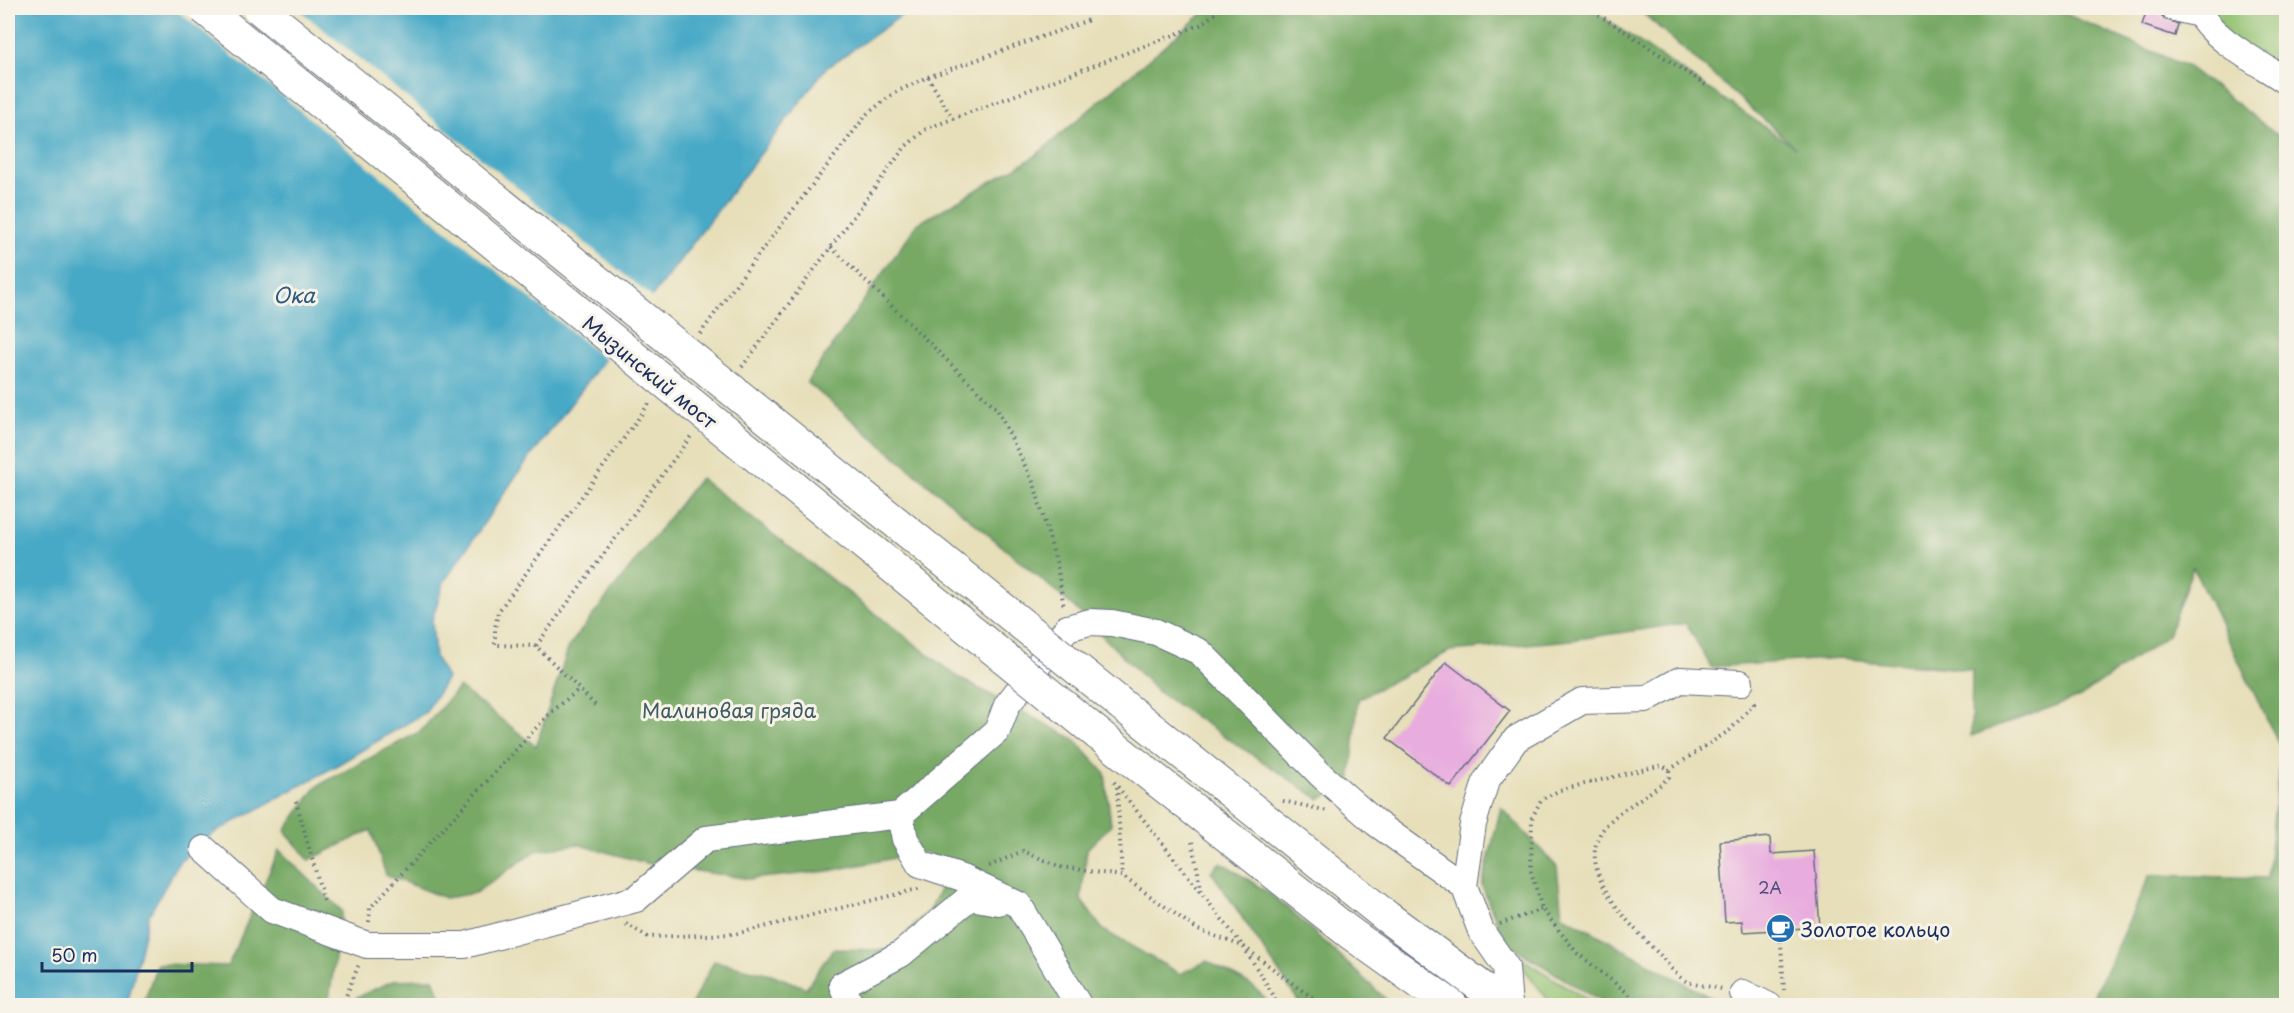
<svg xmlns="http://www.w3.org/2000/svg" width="2294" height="1013" viewBox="0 0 2294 1013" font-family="'Playpen Sans',sans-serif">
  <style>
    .green { fill: #94c373; stroke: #587968; stroke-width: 1.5 }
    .forest { fill: #77a965; stroke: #496c62; stroke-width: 1.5 }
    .water { fill: #46a9c6; stroke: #306c92; stroke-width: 1.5 }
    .pier { fill: #e7dfb9 }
    .building { fill: #e8acde }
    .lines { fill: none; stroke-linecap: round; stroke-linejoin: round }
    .minor-casing { stroke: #626d7e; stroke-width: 28 }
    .major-casing { stroke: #626d7e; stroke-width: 34 }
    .path { stroke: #626d7e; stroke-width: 4; stroke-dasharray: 1.5 4.5; stroke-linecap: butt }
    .minor { stroke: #fff; stroke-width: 26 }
    .major { stroke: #fff; stroke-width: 32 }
    .major-bridge-casing { stroke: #626d7e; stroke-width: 34; stroke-linecap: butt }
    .major-bridge { stroke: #fff; stroke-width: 32 }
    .labels { text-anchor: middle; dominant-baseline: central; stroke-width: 6; stroke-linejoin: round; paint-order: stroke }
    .number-label { font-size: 16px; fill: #4e4e7e }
    .street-label { font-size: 20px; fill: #1b2f5e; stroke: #f7f3e8 }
    .park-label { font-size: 20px; fill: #3f5b64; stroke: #f7f3e8 }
    .poi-label { font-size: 20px; fill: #1b2f5e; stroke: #f7f3e8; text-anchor: start }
    .water-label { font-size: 21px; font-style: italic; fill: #2a5a82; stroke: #f7f3e8 }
  </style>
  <rect width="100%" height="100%" fill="#f7f3e8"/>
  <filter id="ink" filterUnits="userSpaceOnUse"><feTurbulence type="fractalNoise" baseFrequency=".0167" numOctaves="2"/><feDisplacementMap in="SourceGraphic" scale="12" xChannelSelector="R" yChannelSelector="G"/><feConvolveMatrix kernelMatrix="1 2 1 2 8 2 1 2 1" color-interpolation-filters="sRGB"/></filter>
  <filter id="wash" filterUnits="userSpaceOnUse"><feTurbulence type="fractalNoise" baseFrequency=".008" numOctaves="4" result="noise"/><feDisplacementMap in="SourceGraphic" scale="24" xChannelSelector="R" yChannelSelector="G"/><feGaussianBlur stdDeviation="1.35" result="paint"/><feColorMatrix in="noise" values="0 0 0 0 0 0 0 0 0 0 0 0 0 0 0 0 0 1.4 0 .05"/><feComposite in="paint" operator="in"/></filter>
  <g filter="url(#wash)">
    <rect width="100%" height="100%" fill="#e7dfb9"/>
    <path class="green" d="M2210 8H2286V76L2221 33Z
      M1511 952 1596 1005H1552Z"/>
    <path class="forest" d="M1209 8H1589L1796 148 1637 8H2052L2188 67 2286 141V1005H2097L2095 994 2150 875 2267 878 2281 749 2193 567 2168 635 2080 697 1971 736 1972 670 1840 658 1711 667 1686 623 1571 640 1450 651 1358 699 1350 785 1319 799 1158 692 1074 607 807 382 917 224 1034 157Z
      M700 478 959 678 1074 739 1105 773 1111 825 1087 849 1081 900 1103 930 1180 974 1207 961 1254 987 1271 1005H691L714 961 771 974 806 988 833 949 891 950 929 910 953 866 924 852 829 871 750 879 650 864 577 844 536 851 475 893 445 898 386 875 371 830 309 860 285 831 317 786 421 731 459 687 536 746 569 646Z
      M1501 807 1557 867 1562 915 1724 1005H1606L1505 942 1482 886Z
      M279 850 342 911 329 999 333 1005 143 1006 157 964 228 966Z
      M1221 862 1266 891 1291 911 1392 1005H1301L1211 871Z
      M433 979 445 1005H355L357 997 395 980Z"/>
    <path class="water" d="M8 8H912L825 69 516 476 444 582 432 620 435 657 447 678 426 712 334 767 214 833 179 862 148 917 127 1005H8Z"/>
    <path class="pier" d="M174 8H297L654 299 607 361Z"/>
    <g id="blocks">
      <path class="building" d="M2147 9 2160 13 2164 19 2178 24 2175 36 2142 25Z
        M1446 662 1510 711 1451 787 1387 738Z
        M1770 837 1771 854 1814 851 1820 927 1743 932 1742 921 1725 922 1720 841Z"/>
    </g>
  </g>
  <g filter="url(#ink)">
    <use href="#blocks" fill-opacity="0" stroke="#626d7e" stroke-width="1.5"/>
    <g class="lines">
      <defs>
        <path id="minor" d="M2174 8 2200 14
          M2197 8C2209 38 2260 63 2286 81
          M900 815 905 839 920 864 962 878 1019 905 1079 1006
          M204 849 272 910 367 945H465L636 899 706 839 900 815 997 731 1007 705 1067 628 1090 622 1112 623 1156 632 1200 652 1321 775 1376 823 1464 886
          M1743 993 1769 1006
          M851 1006 842 985 901 954 970 897 998 902
          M1509 1006 1506 967 1481 931 1464 886 1473 824 1486 781 1516 739 1582 701 1646 699 1680 680 1740 683"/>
        <path id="major" d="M1122 705 1387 917 1507 1006
          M1098 734 1350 933 1452 1006"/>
      </defs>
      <use href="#minor" class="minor-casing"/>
      <use href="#major" class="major-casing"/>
      <path class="path" d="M1589 8 1709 87
        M928 77 952 118
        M831 247 997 409 1034 484 1057 565 1064 608
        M700 334 742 276 867 114 894 93 928 77 1092 19
        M742 367 905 147 926 129 1200 25 1222 8
        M536 646 495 645V628L498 612 651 401
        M595 705 536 646 691 436
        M1669 770 1730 730 1754 704 1751 700
        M1114 782 1243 946 1280 1006
        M1117 787 1122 876
        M296 801 325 905
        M1283 801 1328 811
        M1192 842 1202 893
        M989 866 1023 851 1061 867 1122 876 1198 930 1243 946 1297 987 1325 1006
        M369 922 370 908 547 716 579 689
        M626 924 648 937 735 934 922 888
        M1500 924 1542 909
        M1780 929 1784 990
        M342 1006 359 964
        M1644 1006 1577 953 1542 909 1531 871 1532 818 1541 800 1560 790 1662 765 1669 770V777C1650 797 1611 811 1599 836 1579 876 1634 929 1660 955 1667 963 1677 977 1686 981 1696 986 1711 986 1722 989"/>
      <use href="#minor" class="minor"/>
      <use href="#major" class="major"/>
      <defs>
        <path id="major-bridge" d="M204 8 1098 734
          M259 8 1122 705"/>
      </defs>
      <use href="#major-bridge" class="major-bridge-casing"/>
      <use href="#major-bridge" class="major-bridge"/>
    </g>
  </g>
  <defs>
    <symbol id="cafe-disc" viewBox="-11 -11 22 22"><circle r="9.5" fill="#1f6fb2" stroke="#f7f3e8"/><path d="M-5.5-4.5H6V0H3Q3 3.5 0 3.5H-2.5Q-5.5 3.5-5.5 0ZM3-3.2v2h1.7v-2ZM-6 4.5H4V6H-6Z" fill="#fff"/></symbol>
  </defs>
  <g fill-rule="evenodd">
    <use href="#cafe-disc" x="1764" y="912" width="33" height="33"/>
  </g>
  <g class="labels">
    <g class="number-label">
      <text x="1770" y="887">2А</text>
    </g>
    <g class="street-label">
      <text transform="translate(650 372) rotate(39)">Мызинский мост</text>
    </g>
    <g class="park-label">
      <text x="729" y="710">Малиновая гряда</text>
    </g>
    <g class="poi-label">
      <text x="1801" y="929">Золотое кольцо</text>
    </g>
    <g class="water-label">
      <text x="294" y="294">Ока</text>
    </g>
  </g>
  <rect width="2294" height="1013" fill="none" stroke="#f7f3e8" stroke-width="30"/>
  <path d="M42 962v9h150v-9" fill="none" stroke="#1b2f5e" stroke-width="3"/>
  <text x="51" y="962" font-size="18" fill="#1b2f5e" stroke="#f7f3e8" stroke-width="4.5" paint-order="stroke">50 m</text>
</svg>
